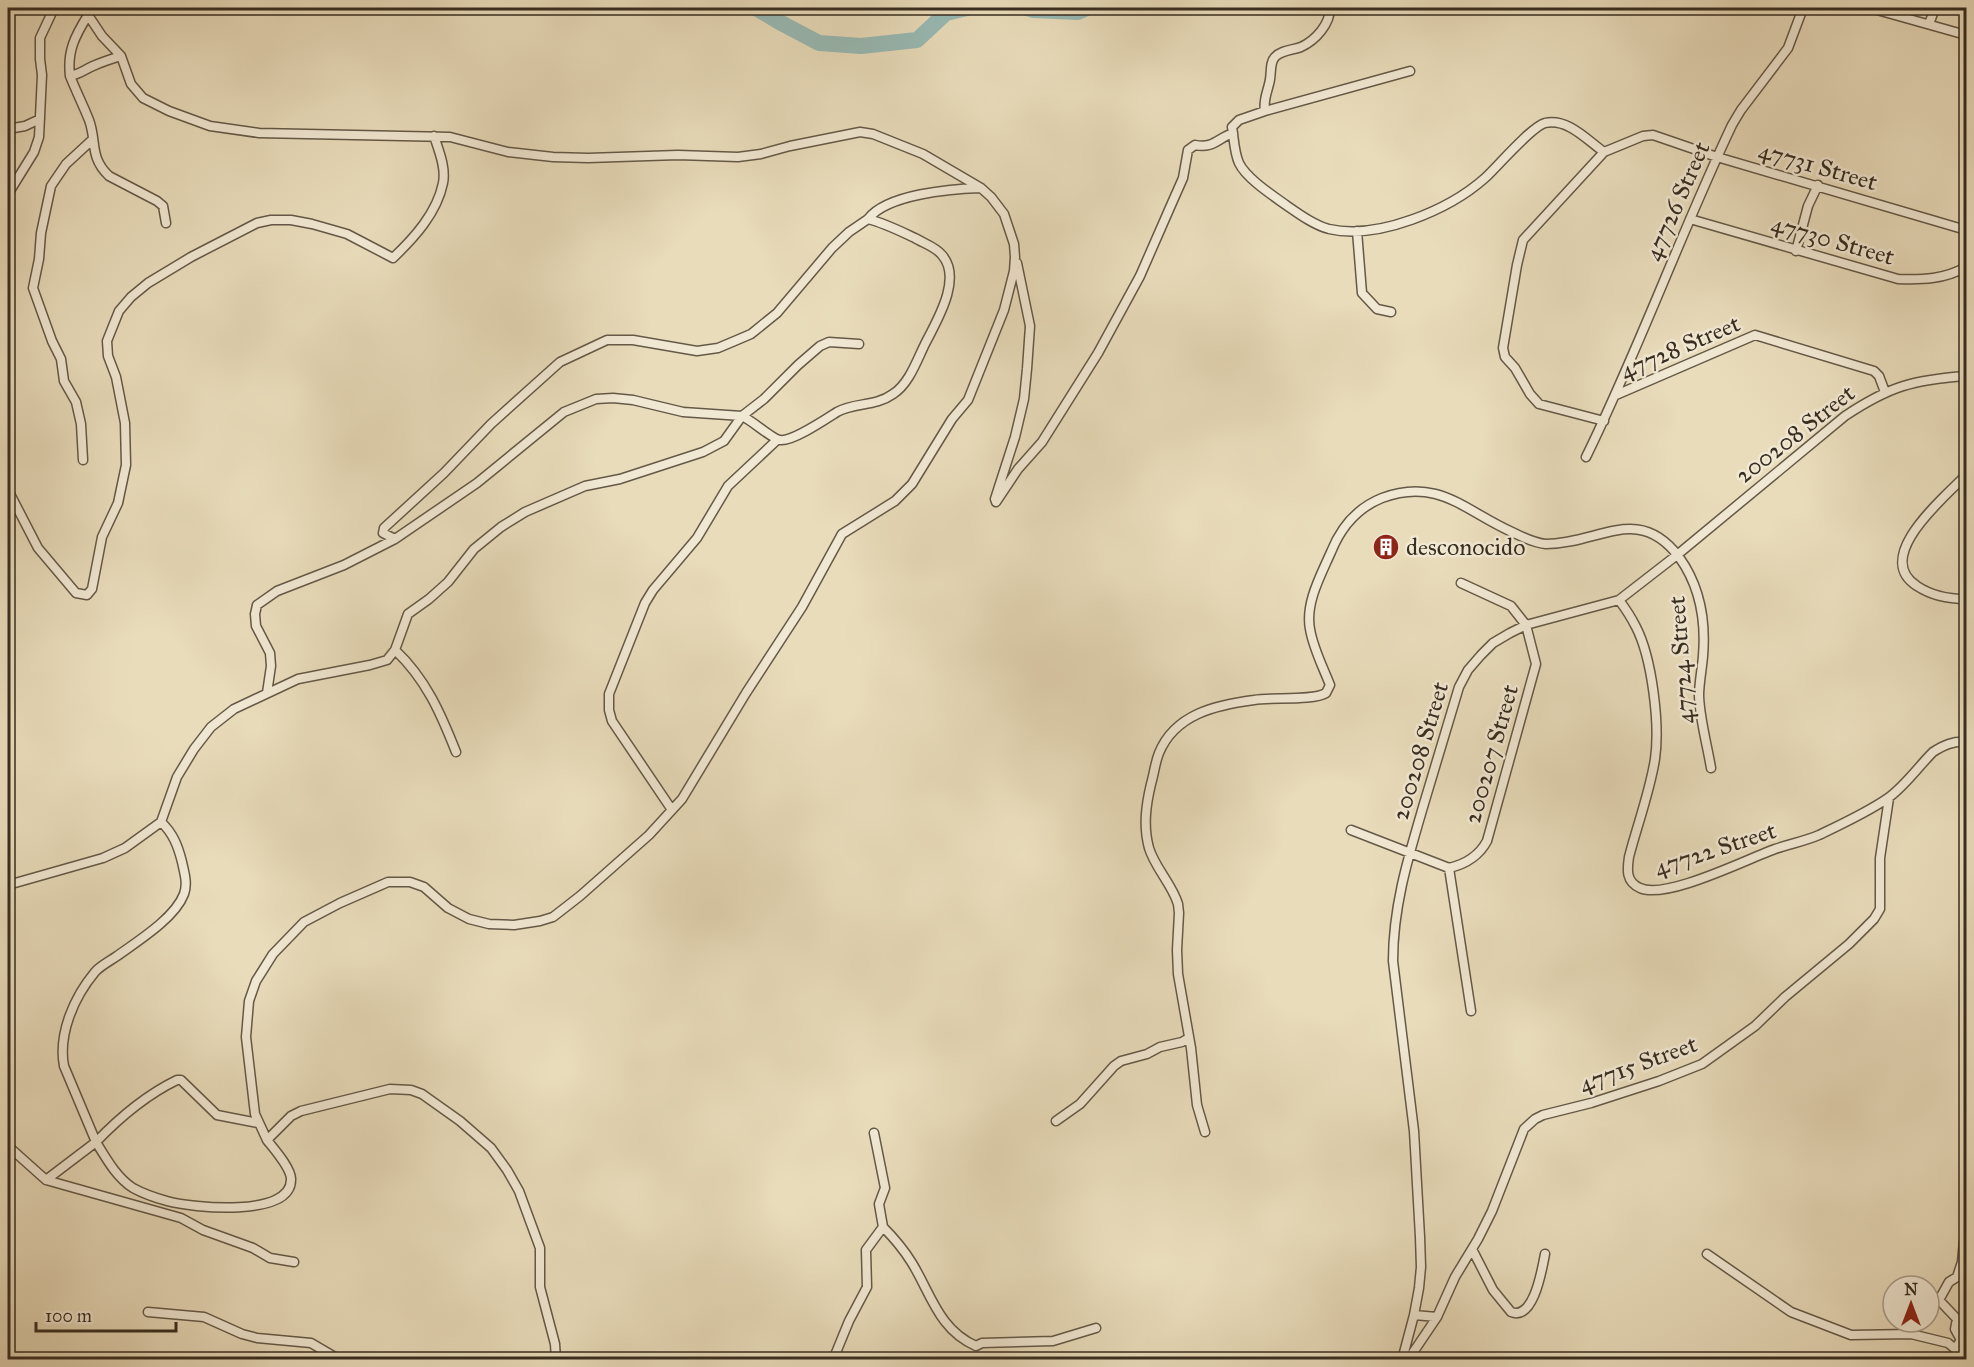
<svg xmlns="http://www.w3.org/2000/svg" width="1974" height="1367" viewBox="0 0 1974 1367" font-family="'IM FELL Great Primer',serif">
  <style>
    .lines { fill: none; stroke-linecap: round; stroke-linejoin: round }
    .river { stroke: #98bab4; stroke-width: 16 }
    .street-casing { stroke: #645947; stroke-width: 11 }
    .street { stroke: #f1e8d3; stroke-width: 8 }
    .labels { text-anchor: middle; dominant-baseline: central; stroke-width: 5; stroke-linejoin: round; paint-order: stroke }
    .street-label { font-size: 24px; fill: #372d20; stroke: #f1e8d3 }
    .poi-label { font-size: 24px; fill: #372d20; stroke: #f1e8d3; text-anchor: start }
  </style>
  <rect width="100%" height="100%" fill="#e9dcbb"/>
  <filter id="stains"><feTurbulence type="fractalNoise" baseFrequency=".00333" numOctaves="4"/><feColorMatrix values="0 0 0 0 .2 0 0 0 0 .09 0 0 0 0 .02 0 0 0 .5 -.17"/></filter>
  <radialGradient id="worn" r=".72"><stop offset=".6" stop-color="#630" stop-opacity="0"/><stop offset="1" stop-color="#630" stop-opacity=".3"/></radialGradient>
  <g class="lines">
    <path class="river" d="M756 8 783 24 819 43 861 46 917 40 946 13 967 8
      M1027 8 1033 10 1078 12 1087 8"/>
    <defs>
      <path id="street" d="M86 8 88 15 102 36 121 56 131 84 143 98 169 111 210 126 259 133 450 137 508 152 553 157 588 158 678 155 738 157 761 154 790 146 860 132 873 134 923 154 981 188 991 197 1004 214 1014 244 1015 257 1014 271 1004 310 968 400 952 419 912 484 895 501 842 534 802 607 746 693 682 799 649 835 580 896 553 917 540 921 514 925 489 924 469 919 448 908 424 887 410 882H388L340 903 304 922 273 954 256 981 249 1001 246 1037 255 1114 267 1140
        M1330 8C1330 24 1316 40 1301 47 1293 50 1281 50 1275 57 1269 63 1272 75 1269 84 1267 93 1263 101 1265 111L1239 120 1232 127C1234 138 1234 152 1239 163 1246 178 1272 195 1286 205 1299 214 1314 225 1329 229 1378 240 1449 210 1485 178 1498 166 1531 127 1545 123 1568 118 1587 140 1604 152L1643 136 1653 135 1717 157 1966 230
        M1870 8 1966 35
        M1929 24 1935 8
        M121 56C111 59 102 62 93 66 84 70 80 74 70 76 76 91 83 105 89 120 97 141 89 157 109 176L157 201 163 206 166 223
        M70 76C67 51 75 36 88 15
        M1265 111 1410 71
        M8 129 25 126 40 119V115
        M8 194 34 152 39 137 42 75 40 59V38L54 8
        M1690 219 1898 279C1923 280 1945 279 1966 267
        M1357 231 1362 293 1377 309 1391 312
        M1796 251 1808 206 1818 185
        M1017 263 1030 326 1027 369 1024 399 1015 437 995 499 996 502 1018 469 1042 442 1098 353 1140 276 1168 212 1183 178 1188 150 1195 145C1213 149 1218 138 1233 133
        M1616 395 1755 335 1874 371 1879 376 1885 392
        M1604 421 1539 404 1530 394 1515 368 1505 357 1503 348 1517 265 1523 240 1604 152
        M1586 457C1639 349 1680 235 1732 125L1741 110 1788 48 1803 8
        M83 460 81 424 76 402 64 381 61 359 52 341 33 288 39 259 41 233 51 186 66 164 92 140
        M1966 475C1946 496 1871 557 1917 586 1932 596 1949 599 1966 599
        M8 490 38 548 76 593 87 595 92 589 102 537 118 503 126 465 125 423 116 377 108 356 107 341 119 311 131 297 148 283 191 257 257 223 271 220H291L312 224 347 234 393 258C414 238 437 213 443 183 446 168 439 151 434 136
        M395 539 383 533 384 528 444 473 491 424 560 362 607 340H633L697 351 718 348 737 340 751 334 777 313 832 248 849 232 868 219
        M1619 600C1625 608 1631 617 1636 627 1652 658 1660 724 1655 759 1650 791 1637 826 1629 857 1627 870 1626 882 1640 888 1666 900 1747 859 1775 849 1790 844 1805 841 1819 835 1840 825 1868 812 1888 798 1904 787 1918 767 1933 752 1944 745 1953 741 1966 742
        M395 650C426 679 441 714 456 752
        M267 693 271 666 270 653 256 626 255 614 257 605 277 591 344 565 395 539 477 483 564 412 596 399 613 398 633 400 683 412 742 416 764 399 798 365 820 346 829 342 859 344
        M672 810 612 721 609 710V694L645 603 653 590 697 538 728 486 777 440
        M161 822 177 777 194 749 211 727 234 709 298 679 370 665 387 660 395 650 408 614 429 599 448 582 474 549 501 527 525 512 585 486 620 479 703 452 724 441 742 416C753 421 772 439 780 440 792 442 826 419 837 412 855 402 875 407 893 394 909 384 917 360 925 344 936 322 963 279 942 255 936 247 923 243 915 238 900 231 884 223 868 219 887 194 951 189 980 188
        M1351 830 1449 868C1466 864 1479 856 1487 841L1536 664 1526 625 1511 606 1461 583
        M1449 868 1471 1011
        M8 885 103 858 125 848 161 822C173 833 178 846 182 862 184 872 188 883 184 894 175 918 138 941 117 956 110 961 100 966 95 972 74 997 58 1034 64 1066L96 1142 46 1180
        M1056 1121 1080 1104 1114 1066 1121 1061 1147 1054 1160 1047 1182 1042 1189 1038
        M258 1123 217 1115 181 1080H177C146 1095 120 1117 96 1142 106 1158 116 1177 133 1188 144 1194 156 1198 167 1201 192 1208 292 1218 291 1179 291 1168 274 1149 267 1140L291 1116 301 1111 390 1089 411 1090 422 1094 460 1121 491 1148 507 1170 519 1191 540 1248V1287L555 1344 556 1360
        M1205 1132 1197 1105 1191 1048 1178 974 1177 950 1179 913 1178 904C1172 884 1155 868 1149 848 1143 826 1146 805 1151 784 1154 774 1155 763 1159 753 1175 714 1216 705 1254 700 1272 697 1313 701 1326 693L1330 685C1323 667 1313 648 1310 629 1305 603 1321 575 1331 552 1341 527 1357 508 1382 498 1438 477 1465 511 1512 532 1523 537 1533 543 1546 544 1599 544 1638 503 1679 557 1700 586 1706 620 1703 656 1702 669 1699 683 1699 696 1700 720 1707 744 1711 768
        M8 1146 46 1180 181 1218 203 1230 253 1248 270 1258 294 1262
        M883 1227C894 1238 904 1250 912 1263 931 1294 939 1330 976 1346L982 1343 1053 1341 1096 1328
        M1472 1249 1493 1290 1511 1312C1534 1321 1542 1269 1545 1254
        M1707 1254 1791 1312 1851 1335 1911 1334 1948 1343 1966 1358
        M148 1312 204 1317 242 1334 257 1338 311 1343 340 1360
        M1414 1315 1437 1317
        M1955 1349 1961 1340 1955 1329 1957 1319 1939 1300 1949 1282 1957 1277 1962 1262 1964 1241
        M833 1360 849 1321 867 1287 866 1250 883 1227 879 1204 885 1188 874 1133
        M1402 1360 1414 1315 1419 1288 1421 1267 1420 1237 1414 1131 1393 961C1393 907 1408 858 1423 807 1435 767 1447 727 1459 687L1468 670 1481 655 1493 643 1510 633 1526 625 1619 600 1677 555 1845 416C1890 386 1913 380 1966 376
        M1408 1360 1437 1317 1455 1277 1478 1239 1492 1211 1524 1129 1535 1119 1543 1115 1591 1103 1659 1081 1702 1064 1755 1026 1785 997 1849 944 1874 919 1880 909V858L1889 798"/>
    </defs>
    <use href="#street" class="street-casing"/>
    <use href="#street" class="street"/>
  </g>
  <defs>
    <symbol id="building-disc" viewBox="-11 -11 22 22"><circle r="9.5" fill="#8f2418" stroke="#f1e8d3"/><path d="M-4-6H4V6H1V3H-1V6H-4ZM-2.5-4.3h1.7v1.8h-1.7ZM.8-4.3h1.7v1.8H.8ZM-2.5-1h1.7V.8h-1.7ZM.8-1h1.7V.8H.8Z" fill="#fff"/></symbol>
  </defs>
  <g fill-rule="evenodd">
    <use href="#building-disc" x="1371" y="532" width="30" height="30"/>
  </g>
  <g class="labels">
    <g class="street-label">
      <text transform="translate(1818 166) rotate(16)">47731 Street</text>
      <text transform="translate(1677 201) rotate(-66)">47726 Street</text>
      <text transform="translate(1833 240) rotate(16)">47730 Street</text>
      <text transform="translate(1680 347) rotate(-23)">47728 Street</text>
      <text transform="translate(1795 434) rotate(-38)">200208 Street</text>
      <text transform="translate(1681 660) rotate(-94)">47724 Street</text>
      <text transform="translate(1420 751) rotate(-73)">200208 Street</text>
      <text transform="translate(1491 754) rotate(-74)">200207 Street</text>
      <text transform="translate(1715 849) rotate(-18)">47722 Street</text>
      <text transform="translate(1638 1064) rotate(-20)">47715 Street</text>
    </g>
    <g class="poi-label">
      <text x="1406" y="547">desconocido</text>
    </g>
  </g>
  <rect width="1974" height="1367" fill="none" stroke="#e9dcbb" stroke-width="30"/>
  <rect x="9" y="9" width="1956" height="1349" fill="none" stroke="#372d20" stroke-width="3"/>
  <rect x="15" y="15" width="1944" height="1337" fill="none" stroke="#372d20" stroke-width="1.5"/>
  <g transform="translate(1911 1304)"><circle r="28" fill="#f1e8d3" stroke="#a79d8b" stroke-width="1.5"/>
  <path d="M0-4.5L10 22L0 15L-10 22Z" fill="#8f2418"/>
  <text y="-9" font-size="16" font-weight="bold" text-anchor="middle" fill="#372d20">N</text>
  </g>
  <path d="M36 1322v9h140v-9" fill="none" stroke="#372d20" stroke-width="3"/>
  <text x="45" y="1322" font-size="18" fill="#372d20" stroke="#f1e8d3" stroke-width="4.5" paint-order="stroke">100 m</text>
  <rect width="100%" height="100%" filter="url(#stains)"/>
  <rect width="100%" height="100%" fill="url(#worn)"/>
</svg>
